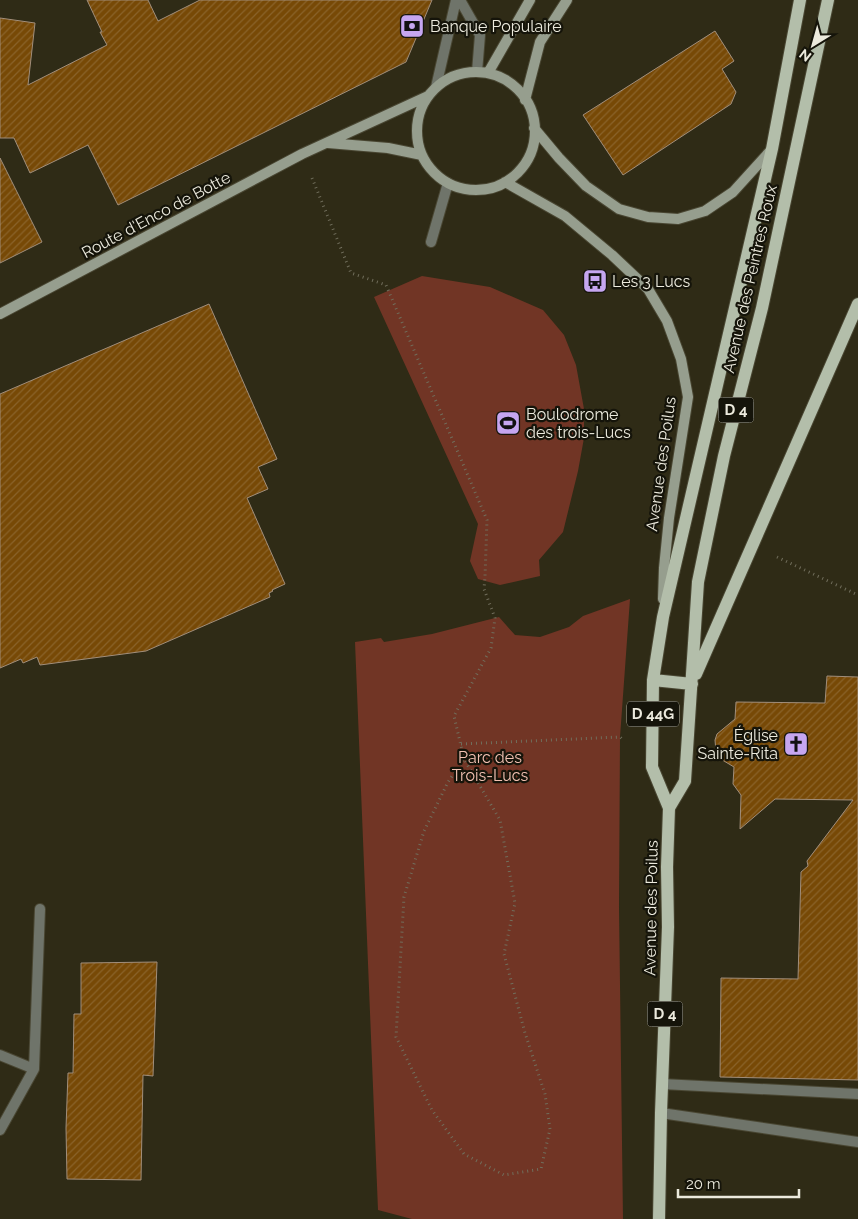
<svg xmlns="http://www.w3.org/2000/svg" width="858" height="1219" viewBox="0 0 858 1219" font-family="Raleway,sans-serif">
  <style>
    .green { fill: #713525 }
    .building { fill: url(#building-hatch); stroke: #a18e7b }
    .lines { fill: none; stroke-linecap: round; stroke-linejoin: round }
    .service-casing { stroke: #494632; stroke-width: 12 }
    .minor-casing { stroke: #494632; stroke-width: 12 }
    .tertiary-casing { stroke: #494632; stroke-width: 12 }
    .secondary-casing { stroke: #494632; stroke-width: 12 }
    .primary-casing { stroke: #494632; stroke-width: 14 }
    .path { stroke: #716e5c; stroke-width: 3; stroke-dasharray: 1 4; stroke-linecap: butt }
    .service { stroke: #6f746a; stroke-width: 10 }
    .minor { stroke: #6f746a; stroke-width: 10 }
    .tertiary { stroke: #6f746a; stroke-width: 10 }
    .secondary { stroke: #969e8e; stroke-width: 10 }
    .primary { stroke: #b3beaa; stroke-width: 12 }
    .labels { text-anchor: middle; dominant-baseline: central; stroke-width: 4.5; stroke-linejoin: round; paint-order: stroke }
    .shield { fill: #15140a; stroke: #acaa9e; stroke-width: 1 }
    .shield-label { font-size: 15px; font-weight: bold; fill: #eceadd }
    .poi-label { font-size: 16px; fill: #eceadd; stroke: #15140a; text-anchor: start }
    .street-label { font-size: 16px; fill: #eceadd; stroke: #15140a }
    .park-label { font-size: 16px; fill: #f3c2b3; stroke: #15140a }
  </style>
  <defs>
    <pattern id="building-hatch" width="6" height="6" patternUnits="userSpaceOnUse" patternTransform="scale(1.25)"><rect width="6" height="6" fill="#774906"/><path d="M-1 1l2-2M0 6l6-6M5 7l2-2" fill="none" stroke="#8a632a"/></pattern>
  </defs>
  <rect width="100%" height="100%" fill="#2f2b16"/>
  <path class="green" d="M422 276 490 287 543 310 564 335 576 365 584 409V438L578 471 563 532 539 560 540 576 500 585 478 579 470 561 478 524 374 297Z
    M630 599 620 737 619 907 623 1219H412L378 1210 355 642 381 638 384 642 432 634 499 617 515 635 540 637 569 627 583 616Z"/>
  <path class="building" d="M87 0H148L158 21 200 0H432L406 62 118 205 88 145 30 173 14 138H0V18L35 23 28 85 107 45 100 32H102Z
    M715 31 734 61 722 69 736 92 731 104 623 175 583 115Z
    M0 158 42 242 0 263Z
    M209 304 277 459 258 467 268 489 247 498 285 584 272 590 273 591 269 593 270 597 146 651 40 665 37 657 23 663 21 659 0 668V394Z
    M827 676 858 677V1080L720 1077 721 978 798 979 801 872 808 866 807 861 853 800 775 799 740 829 741 795 733 784 734 767 719 758 716 752 715 740 717 734 735 719 736 702 825 703Z
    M157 962 153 1076 143 1075 141 1180 67 1179 66 1128 68 1073H73L74 1014H81V963Z"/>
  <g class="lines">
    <defs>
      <path id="service" d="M431 242 448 183
        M0 1055 34 1069
        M662 1084 858 1094
        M0 1130 34 1069 40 909"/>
      <path id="minor" d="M661 1113 858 1142"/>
      <path id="tertiary" d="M460 0 480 35 477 72
        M436 87 456 0"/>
      <path id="secondary" d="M417 131a59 59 0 1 1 118 0a59 59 0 1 1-118 0Z
        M488 73 530 0
        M525 100 540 42 567 0
        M534 128 559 158 586 186 619 209 648 217 678 219 705 211 733 192 772 149
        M328 143 388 148 422 155
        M505 182 565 216 612 255 648 289 667 321 681 359 688 397 669 518 664 568 663 599
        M0 314 302 154 428 96"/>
      <path id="primary" d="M696 674 858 304
        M653 680 692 684
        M669 808 685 781 698 582 724 456 762 308 828 0
        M659 1219 661 1113 668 927 667 867 669 808 652 767 653 680 663 617 772 149 800 0"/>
    </defs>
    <use href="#service" class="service-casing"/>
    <use href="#minor" class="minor-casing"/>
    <use href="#tertiary" class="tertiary-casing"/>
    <use href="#secondary" class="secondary-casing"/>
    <use href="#primary" class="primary-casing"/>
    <path class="path" d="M312 178 351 273 386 285 487 520 485 577 484 589 495 618 491 648 454 716 464 759 500 820 515 903 504 954 525 1033 545 1094 550 1129 541 1169 504 1175 464 1154 432 1110 396 1037 404 897 424 831 448 782 464 759
      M777 557 858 595
      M461 744 620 737 624 741"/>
    <use href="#service" class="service"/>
    <use href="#minor" class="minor"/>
    <use href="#tertiary" class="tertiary"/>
    <use href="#secondary" class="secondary"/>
    <use href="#primary" class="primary"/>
  </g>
  <defs>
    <symbol id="bank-square" viewBox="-11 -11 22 22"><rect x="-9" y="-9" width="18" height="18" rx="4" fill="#c6a6f0" stroke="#15140a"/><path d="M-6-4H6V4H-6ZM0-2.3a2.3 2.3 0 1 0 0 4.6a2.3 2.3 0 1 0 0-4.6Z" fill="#111"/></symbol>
    <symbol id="bus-square" viewBox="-11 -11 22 22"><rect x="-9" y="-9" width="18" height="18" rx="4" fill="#c6a6f0" stroke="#15140a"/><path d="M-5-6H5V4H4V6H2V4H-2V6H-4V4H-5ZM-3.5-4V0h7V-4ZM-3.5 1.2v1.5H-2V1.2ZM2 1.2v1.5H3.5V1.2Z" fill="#111"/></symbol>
    <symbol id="stadium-square" viewBox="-11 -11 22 22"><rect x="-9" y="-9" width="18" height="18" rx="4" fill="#c6a6f0" stroke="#15140a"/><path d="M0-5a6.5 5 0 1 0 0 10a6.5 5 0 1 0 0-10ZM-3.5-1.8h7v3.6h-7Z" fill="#111"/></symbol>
    <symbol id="church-square" viewBox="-11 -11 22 22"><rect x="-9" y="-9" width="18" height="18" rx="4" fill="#c6a6f0" stroke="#15140a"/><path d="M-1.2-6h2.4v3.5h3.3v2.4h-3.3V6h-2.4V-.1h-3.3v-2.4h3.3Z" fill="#111"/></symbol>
  </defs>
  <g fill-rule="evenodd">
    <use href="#bank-square" x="398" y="12" width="28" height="28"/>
    <use href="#bus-square" x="581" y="267" width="28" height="28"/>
    <use href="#stadium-square" x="494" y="409" width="28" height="28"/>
    <use href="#church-square" x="782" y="730" width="28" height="28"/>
  </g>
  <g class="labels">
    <g class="shield">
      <rect x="718.5" y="397.5" width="35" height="25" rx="4"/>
      <rect x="627" y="701.5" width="52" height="25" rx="4"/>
      <rect x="647.5" y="1001.5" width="35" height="25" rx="4"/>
    </g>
    <g class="shield-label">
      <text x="736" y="410">D 4</text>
      <text x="653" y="714">D 44G</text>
      <text x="665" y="1014">D 4</text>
    </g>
    <g class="poi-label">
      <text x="430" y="26">Banque Populaire</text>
      <text x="612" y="281">Les 3 Lucs</text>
      <text x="526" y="414">Boulodrome<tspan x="526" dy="18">des trois-Lucs</tspan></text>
      <text x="778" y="735" text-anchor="end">Église<tspan x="778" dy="18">Sainte-Rita</tspan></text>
    </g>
    <g class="street-label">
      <text transform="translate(156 215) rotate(-28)">Route d'Enco de Botte</text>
      <text transform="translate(750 279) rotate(-77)">Avenue des Peintres Roux</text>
      <text transform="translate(661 464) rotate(-82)">Avenue des Poilus</text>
      <text transform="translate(651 908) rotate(-89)">Avenue des Poilus</text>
    </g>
    <g class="park-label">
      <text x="490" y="757">Parc des<tspan x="490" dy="18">Trois-Lucs</tspan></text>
    </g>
  </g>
  <g transform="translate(813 45) rotate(217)" stroke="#15140a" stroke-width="4" paint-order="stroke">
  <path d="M0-4L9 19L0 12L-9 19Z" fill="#eceadd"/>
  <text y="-8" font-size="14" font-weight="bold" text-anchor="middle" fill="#eceadd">N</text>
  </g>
  <path d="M678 1189v8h121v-8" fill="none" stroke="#eceadd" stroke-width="2.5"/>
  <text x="686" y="1189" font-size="15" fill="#eceadd" stroke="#15140a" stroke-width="4" paint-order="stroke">20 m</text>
</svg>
